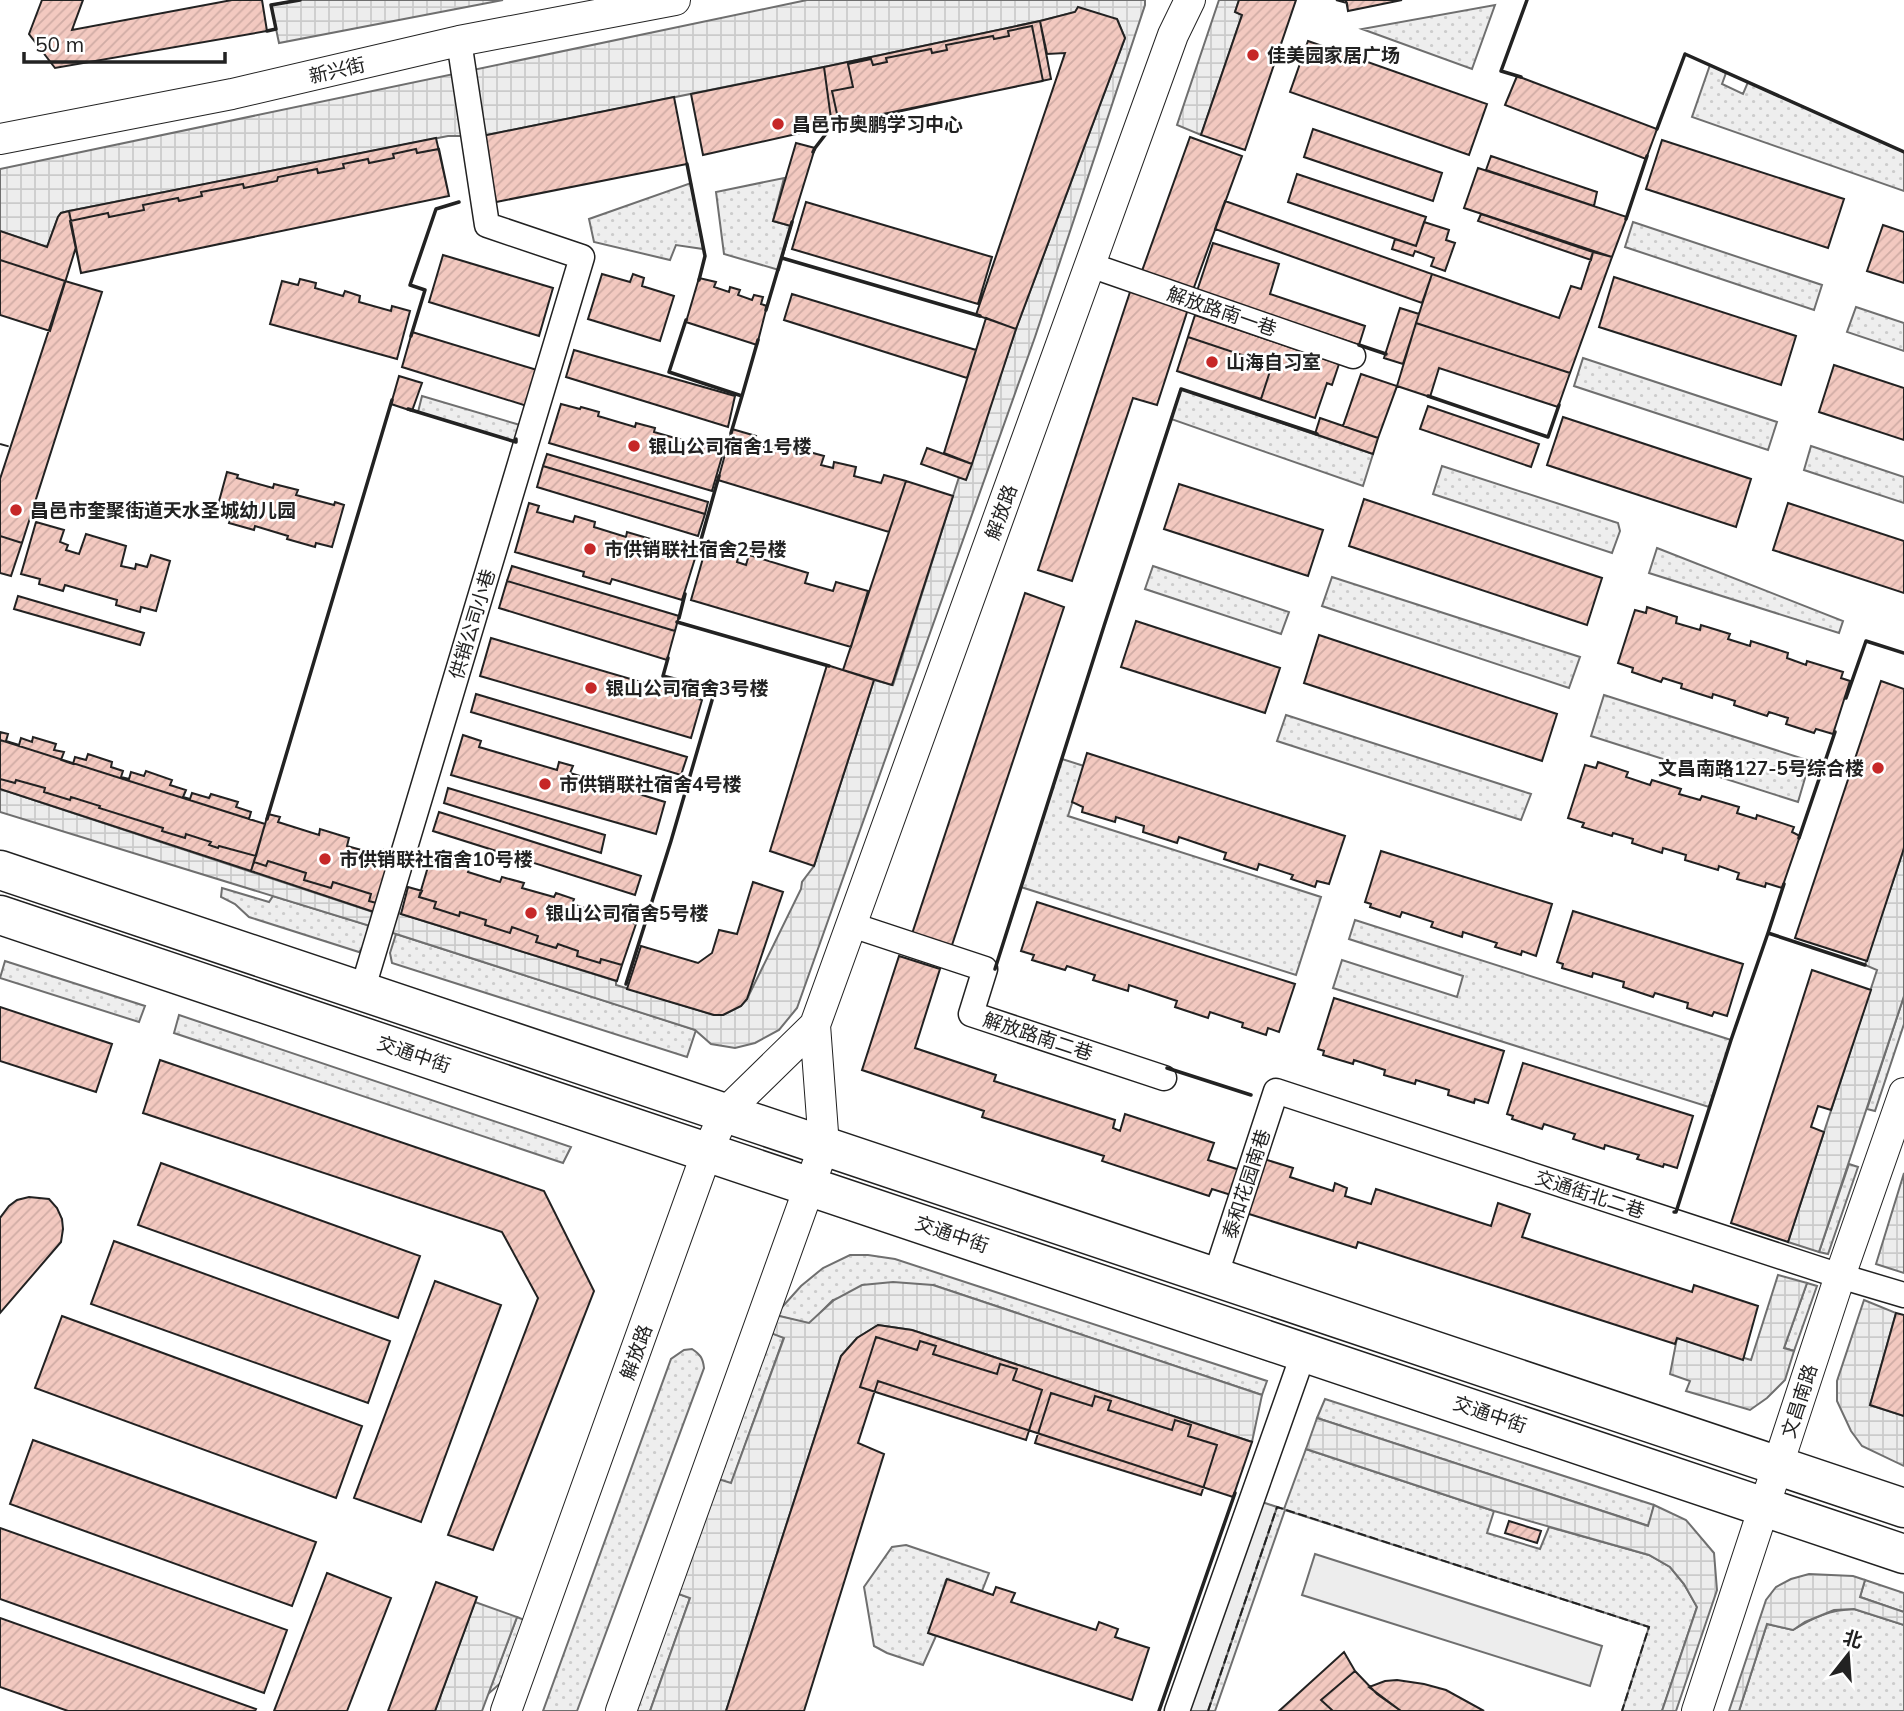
<svg xmlns="http://www.w3.org/2000/svg" width="1904" height="1711" viewBox="0 0 1904 1711" font-family="Mulish,'Noto Sans SC',sans-serif">
  <style>
    .grass { fill: url(#grass-dots); stroke: #6f6f6f; stroke-width: 2 }
    .parking { fill: #ededed; stroke: #6f6f6f; stroke-width: 2 }
    .plaza { fill: url(#plaza-grid); stroke: #6f6f6f; stroke-width: 2 }
    .building { fill: url(#building-hatch); stroke: #222; stroke-width: 2 }
    .lines { fill: none; stroke-linecap: round; stroke-linejoin: round }
    .minor-casing { stroke: #222; stroke-width: 27 }
    .tertiary-casing { stroke: #222; stroke-width: 32 }
    .primary-casing { stroke: #222; stroke-width: 41 }
    .minor { stroke: #fff; stroke-width: 24 }
    .tertiary { stroke: #fff; stroke-width: 30 }
    .primary { stroke: #fff; stroke-width: 38 }
    .fence { stroke: #222; stroke-width: 2; stroke-dasharray: 9 3.5; stroke-linecap: butt }
    .wall { stroke: #222; stroke-width: 3.5 }
    .poi-dot { fill: #c62828; stroke: #fff; stroke-width: 2.5 }
    .labels { text-anchor: middle; dominant-baseline: central; stroke-width: 5; stroke-linejoin: round; paint-order: stroke }
    .poi-label { font-size: 19px; font-weight: bold; fill: #222; stroke: #fff; text-anchor: start }
    .street-label { font-size: 19px; fill: #222; stroke: #fff }
  </style>
  <defs>
    <pattern id="grass-dots" width="8" height="8" patternUnits="userSpaceOnUse" patternTransform="scale(1.75)"><rect width="8" height="8" fill="#eee"/><path d="M2 2h.1M6 6h.1" fill="none" stroke="#ccc" stroke-width="1.8" stroke-linecap="round"/></pattern>
    <pattern id="plaza-grid" width="8" height="8" patternUnits="userSpaceOnUse" patternTransform="scale(1.75)"><rect width="8" height="8" fill="#ededed"/><path d="M0 4h8M4 0v8" fill="none" stroke="#cbcbcb"/></pattern>
    <pattern id="building-hatch" width="6" height="6" patternUnits="userSpaceOnUse" patternTransform="scale(1.75)"><rect width="6" height="6" fill="#f3c9c0"/><path d="M-1 1l2-2M0 6l6-6M5 7l2-2" fill="none" stroke="#d0aca5"/></pattern>
  </defs>
  <rect width="100%" height="100%" fill="#fff"/>
  <path class="grass" d="M1495 5 1472 69 1362 29Z
    M1710 65 1726 73 1722 84 1743 94 1748 82 1904 152V191L1692 117Z
    M784 178 773 221 791 226 779 270 724 254 716 192Z
    M691 183 703 249 676 245 670 260 594 242 589 219Z
    M1633 222 1822 285 1814 310 1625 247Z
    M1856 307 1904 323V351L1847 332Z
    M1583 358 1777 422 1768 450 1574 386Z
    M1181 389 1373 454 1363 486 1171 419Z
    M422 396 520 425 516 442 418 412Z
    M1811 446 1904 477V503L1804 470Z
    M1442 466 1618 523 1620 531 1612 553 1433 494Z
    M1657 548 1843 621 1839 633 1649 573Z
    M1153 566 1289 612 1281 634 1145 589Z
    M1332 577 1580 657 1569 688 1322 606Z
    M1604 695 1810 761 1798 802 1591 736Z
    M1286 715 1531 794 1521 820 1277 741Z
    M1062 759 1084 766 1068 816 1321 897 1296 975 1021 887Z
    M222 888 269 902 273 896 371 926 364 947 359 952 249 917 235 904 221 897Z
    M1355 920 1731 1040 1709 1107 1333 988 1342 960 1457 997 1463 976 1349 939Z
    M396 934 696 1030 687 1057 392 963 390 953Z
    M5 961 145 1006 139 1022 0 978Z
    M1904 996V1024L1875 1111 1867 1109Z
    M179 1015 571 1147 563 1163 174 1033Z
    M1849 1164 1858 1167 1828 1254 1819 1252Z
    M850 1255H868L895 1259 1267 1381 1262 1395 933 1285 833 1300 809 1324 775 1315 801 1286 823 1268Z
    M1807 1283 1817 1286 1794 1351 1784 1348Z
    M768 1332 784 1337 731 1484 715 1478Z
    M692 1349C700 1354 703 1358 704 1368L577 1711H543L671 1359 684 1350Z
    M1325 1399 1654 1505 1649 1526 1317 1418Z
    M1306 1449 1494 1511 1487 1533 1540 1549 1549 1527 1649 1555 1670 1567 1684 1584 1697 1607 1662 1711H1622L1649 1627 1285 1510 1215 1711H1208L1277 1507 1284 1509Z
    M906 1545 989 1573 982 1591 946 1580 929 1633 936 1636 923 1665 887 1653 874 1646 864 1587 892 1547Z
    M1865 1580 1904 1593V1612L1860 1597Z
    M673 1592 690 1598 650 1711H630Z
    M1854 1609 1904 1625V1711H1739L1767 1624 1793 1630C1814 1617 1830 1610 1854 1609Z
    M517 1617 529 1622 511 1674 488 1694Z"/>
  <path class="parking" d="M1259 1501 1277 1507 1208 1711H1187Z
    M1315 1554 1602 1646 1590 1686 1302 1595Z"/>
  <path class="plaza" d="M296 0H503L279 43 271 5Z
    M807 0H1145V5L1035 337 797 1008 779 1030 755 1043 735 1048 711 1044 695 1030 396 934 0 812V789L376 913 379 907 616 981V985L714 1015H723L741 1006 747 999 801 889 802 882 814 866 874 680 893 685 959 477 966 479 1016 329 1125 38 1117 19 1075 12 1040 21 824 67 482 136H448L69 211 61 213 58 217 47 247 0 231V169Z
    M1219 0H1239L1235 12 1242 15 1201 135 1177 125Z
    M1904 848V996L1819 1252 1788 1242 1877 970 1865 965Z
    M1904 1173V1273L1876 1264Z
    M1778 1275 1807 1283 1784 1348 1794 1351 1785 1380 1767 1398 1750 1410 1686 1391 1690 1381 1670 1374 1677 1338 1751 1360Z
    M893 1282 933 1285 1262 1395 1252 1442 912 1330 878 1325 857 1338 841 1356 726 1711H650L690 1598 673 1592 715 1478 731 1483 784 1338 768 1332 775 1315 809 1323 834 1300 862 1285Z
    M1864 1300 1896 1313 1870 1405 1904 1416V1466L1862 1446 1851 1431 1837 1401V1381Z
    M1317 1418 1648 1526 1654 1505 1686 1520 1714 1553 1717 1590 1676 1711H1662L1697 1607 1684 1584 1670 1567 1649 1555 1494 1511 1306 1449Z
    M1809 1574 1853 1576 1865 1580 1860 1597 1904 1612V1625L1854 1609 1834 1610 1805 1622 1793 1630 1767 1624 1739 1711H1729L1766 1600 1776 1587 1791 1579Z
    M475 1602 517 1617 482 1711H435Z"/>
  <path class="building" d="M42 0H83L72 30 232 0H262L267 31 55 68 29 34Z
    M1239 0H1296L1245 150 1201 135 1242 15 1235 12Z
    M1336 0H1402L1348 11 1347 3Z
    M1346 0H1402L1348 11Z
    M1078 7 1117 19 1125 38 1016 329 976 315 1065 53 1047 54 1040 21 1075 12Z
    M1040 21 1051 79 832 126 824 67Z
    M1032 26 1043 81 839 123 832 91 853 87 848 64 871 59 873 65 887 62 886 58 931 49 932 53 947 50 946 45 993 36 994 39 1009 36 1008 31Z
    M1308 41 1487 104 1469 155 1290 92Z
    M824 67 832 126 703 155 691 94Z
    M1517 76 1657 129 1646 159 1505 105Z
    M674 97 687 164 496 202 482 136Z
    M1313 129 1442 173 1433 201 1304 157Z
    M1190 137 1242 156 1193 290 1142 271Z
    M436 138 449 196 81 273 69 211Z
    M1662 140 1844 199 1828 248 1646 189Z
    M796 143 815 148 791 226 773 221Z
    M416 149 417 153 439 149 449 196 81 273 70 221 108 213 109 217 144 210 143 205 178 198 179 201 202 196 201 192 243 184 244 188 277 181 278 177 317 169 318 173 344 168 343 164 368 159 369 163 394 158 393 154Z
    M1491 156 1597 192 1594 206 1486 170Z
    M1478 168 1627 217 1612 257 1464 208Z
    M1297 174 1426 217 1416 246 1288 202Z
    M1225 201 1432 274 1422 303 1215 229Z
    M806 202 992 257 978 304 792 249Z
    M69 211 76 247 50 331 0 315V231L47 247 58 217 61 213Z
    M1481 214 1593 252 1591 260 1478 221Z
    M1424 222 1449 230 1446 240 1455 243 1445 271 1431 266 1434 258 1415 251 1413 256 1392 249 1395 239 1416 246Z
    M1883 225 1904 232V283L1867 271Z
    M1213 243 1279 264 1270 294 1365 326 1359 345 1197 291Z
    M1593 252 1612 257 1570 373 1416 323 1432 274 1559 318 1571 286 1581 289Z
    M443 255 553 288 539 336 429 302Z
    M0 260 65 281 50 331 0 315Z
    M602 274 630 282 633 274 644 278 642 286 674 296 660 341 588 319Z
    M1614 277 1796 336 1781 385 1599 327Z
    M699 278 716 282 714 287 729 292 730 287 740 290 738 295 752 300 754 295 763 297 761 304 767 306 757 345 686 322Z
    M300 279 316 283 315 288 343 296 345 291 360 296 359 302 391 311 392 306 410 311 397 359 270 324 282 281 298 285Z
    M65 281 102 292 22 543 0 536V479Z
    M1131 289 1188 309 1157 405 1133 398 1072 581 1038 570Z
    M792 294 976 350 967 378 784 320Z
    M1400 308 1419 314 1403 364 1384 358Z
    M1195 315 1339 364 1332 385 1327 383 1315 418 1177 371Z
    M986 318 1016 329 972 464 944 453Z
    M1416 323 1570 373 1558 407 1439 368 1430 397 1397 386Z
    M412 332 537 370 527 406 402 367Z
    M1188 337 1272 365 1261 399 1177 371Z
    M574 350 735 396 728 427 566 377Z
    M1834 365 1904 388V440L1819 412Z
    M1361 374 1397 386 1378 438 1343 426Z
    M399 376 422 383 412 411 391 404Z
    M561 404 580 409 581 407 599 412 598 416 635 427 636 423 655 428 654 432 689 442 690 439 707 445 706 448 723 453 712 491 549 443Z
    M1428 406 1539 444 1531 467 1420 429Z
    M1563 417 1751 479 1736 527 1547 465Z
    M1320 418 1378 438 1373 454 1315 434Z
    M732 429 756 436 754 444 778 451 780 444 824 456 821 465 833 468 834 462 856 467 854 476 881 483 884 475 906 481 889 532 718 480Z
    M927 448 972 464 966 480 921 464Z
    M547 454 708 502 705 514 543 466Z
    M543 466 705 514 698 536 537 487Z
    M227 472 238 475 237 478 273 488 274 484 298 490 296 495 334 505 335 502 344 505 332 547 316 543 315 547 287 539 288 536 255 526 254 530 229 523 230 520 215 516Z
    M906 481 953 496 892 685 843 670Z
    M1179 484 1323 530 1308 576 1164 529Z
    M1364 499 1602 578 1587 625 1349 546Z
    M529 503 539 506 537 512 573 522 575 516 595 522 594 527 626 537 627 532 654 540 653 546 678 553 680 547 697 552 682 600 612 579 610 584 583 576 584 572 515 552Z
    M1788 503 1904 541V593L1773 550Z
    M36 522 64 530 60 542 68 545 66 550 79 554 86 534 126 546 121 566 135 569 136 564 147 567 151 555 170 561 156 611 141 607 140 612 116 605 117 600 65 585 63 591 39 584 40 579 21 574Z
    M0 536 22 543 11 576 0 573Z
    M707 544 739 554 737 562 746 565 749 555 808 573 805 583 833 591 836 582 868 591 851 647 691 600Z
    M512 566 679 616 675 631 507 581Z
    M507 581 675 631 667 660 499 608Z
    M1025 593 1064 607 951 948 912 934Z
    M18 596 144 633 140 645 14 609Z
    M1647 607 1677 617 1676 623 1700 630 1701 625 1730 634 1728 639 1750 646 1751 641 1788 653 1787 658 1806 665 1807 661 1843 672 1841 678 1850 681 1833 734 1816 729 1814 733 1786 724 1788 718 1769 712 1767 716 1734 705 1735 701 1713 694 1712 698 1681 688 1682 684 1663 678 1661 682 1632 672 1633 668 1618 663 1635 610 1646 613Z
    M1136 621 1280 668 1265 713 1121 667Z
    M1319 635 1557 714 1542 761 1304 683Z
    M491 638 702 700 691 738 480 676Z
    M827 665 874 680 814 866 770 851Z
    M1881 681 1904 689V848L1867 961 1795 938Z
    M476 694 687 757 681 775 471 712Z
    M0 732 8 734 6 741 19 745 21 738 32 742 33 737 56 744 54 750 64 752 61 760 73 764 75 757 86 760 88 754 112 762 111 767 123 771 121 777 129 779 131 772 144 776 146 771 172 780 170 785 186 790 183 797 190 799 192 793 209 798 211 794 238 802 236 807 251 812 249 819 265 824 256 856 219 846 218 848 209 845 211 842 186 834 185 838 162 831 163 828 99 808 100 806 71 797 70 800 44 792 45 788 16 780 15 783 0 779Z
    M463 735 481 741 479 747 557 770 559 762 573 766 570 773 623 789 626 781 642 786 639 794 665 802 656 834 451 775Z
    M0 740 265 824 251 871 0 789Z
    M1087 753 1345 836 1329 884 1317 881 1315 887 1291 879 1293 875 1259 864 1257 870 1224 859 1226 853 1179 837 1177 843 1143 832 1144 826 1116 817 1115 822 1082 812 1083 807 1072 802Z
    M1598 762 1628 772 1626 777 1650 785 1652 780 1681 789 1679 794 1700 800 1702 796 1739 807 1737 813 1756 819 1757 815 1794 827 1792 832 1800 836 1782 888 1766 883 1765 887 1737 879 1739 873 1719 866 1718 870 1685 860 1686 855 1663 848 1662 853 1632 843 1633 839 1613 833 1612 836 1582 827 1584 823 1568 818 1585 765 1596 768Z
    M448 788 605 835 601 853 444 803Z
    M439 812 641 876 635 895 433 831Z
    M268 814 280 817 278 822 319 835 320 829 349 838 347 846 383 856 384 850 396 853 380 904 369 901 371 894 333 882 331 888 304 880 306 873 268 861 266 866 254 862Z
    M1381 851 1552 904 1536 956 1522 951 1521 955 1495 947 1497 943 1463 932 1462 937 1431 927 1433 922 1402 912 1400 917 1370 907 1371 904 1365 902Z
    M430 860 450 866 451 863 469 869 468 872 500 882 502 877 524 883 522 888 554 897 556 893 574 899 572 904 603 914 605 908 626 914 624 920 636 924 622 965 601 959 600 963 577 956 578 951 558 944 556 948 536 942 538 936 512 927 510 933 485 925 486 920 460 912 459 916 434 908 436 902 419 897Z
    M268 861 306 873 304 880 331 888 333 882 371 894 369 901 380 904 377 913 251 871 254 862 266 866Z
    M753 882 783 892 747 999 741 1006 723 1015H714L627 989 641 946 698 963 712 953 719 930 737 934Z
    M408 887 422 891 419 897 436 902 434 908 459 916 460 912 486 920 485 925 510 933 512 927 538 936 536 942 556 948 558 944 578 951 577 956 600 963 601 959 622 965 617 981 401 914Z
    M1037 902 1295 984 1279 1032 1268 1028 1266 1035 1242 1027 1243 1023 1210 1012 1208 1018 1175 1007 1177 1001 1129 985 1128 991 1093 980 1095 975 1067 966 1065 970 1032 960 1034 955 1021 951Z
    M1573 911 1743 964 1727 1016 1714 1012 1712 1016 1687 1008 1688 1003 1655 993 1653 997 1623 987 1624 982 1593 973 1592 977 1562 968 1563 964 1557 962Z
    M899 956 940 969 915 1048 996 1075 994 1081 1115 1120 1113 1128 1120 1131 1125 1114 1214 1143 1208 1160 1240 1170 1231 1195 1212 1189 1209 1196 1102 1161 1104 1156 982 1117 984 1111 862 1070Z
    M1812 970 1871 990 1831 1110 1818 1106 1811 1127 1824 1132 1788 1242 1731 1223Z
    M1334 998 1504 1051 1488 1103 1475 1099 1474 1103 1448 1095 1449 1090 1416 1080 1415 1084 1384 1075 1385 1070 1354 1060 1353 1064 1323 1055 1324 1051 1318 1049Z
    M0 1007 112 1044 96 1092 0 1061Z
    M160 1060 544 1191 594 1291 493 1550 448 1535 538 1298 502 1232 143 1113Z
    M1523 1063 1693 1116 1677 1168 1664 1164 1663 1167 1637 1159 1639 1155 1605 1145 1604 1149 1573 1139 1575 1134 1544 1124 1542 1129 1512 1119 1513 1116 1507 1114Z
    M1264 1159 1293 1168 1290 1177 1333 1191 1335 1183 1347 1188 1345 1196 1371 1204 1376 1189 1491 1226 1498 1203 1530 1214 1522 1237 1692 1292 1694 1285 1758 1306 1743 1360 1677 1338 1675 1344 1358 1242 1356 1248 1246 1213Z
    M161 1163 420 1256 398 1318 138 1225Z
    M29 1197 49 1199 57 1208 62 1219 63 1229 61 1242 0 1313V1218L9 1206 17 1200Z
    M114 1241 390 1341 368 1403 91 1304Z
    M435 1281 501 1305 421 1522 354 1498Z
    M1896 1313 1904 1315V1416L1870 1405Z
    M62 1316 362 1426 336 1498 35 1388Z
    M878 1325 912 1330 1252 1442 1233 1497 878 1381 858 1443 884 1454 804 1711H726L841 1356 857 1338Z
    M876 1337 917 1350 920 1341 936 1346 933 1354 997 1374 1000 1364 1017 1369 1013 1380 1042 1390 1026 1440 860 1387Z
    M1051 1393 1092 1406 1095 1396 1111 1401 1108 1410 1172 1430 1175 1420 1191 1425 1188 1436 1217 1445 1201 1495 1035 1443Z
    M33 1440 316 1542 292 1606 10 1504Z
    M1509 1521 1541 1531 1537 1543 1505 1533Z
    M0 1528 287 1630 264 1693 0 1599Z
    M327 1573 391 1598 347 1711H274Z
    M947 1579 993 1595 996 1587 1015 1593 1011 1602 1096 1630 1099 1622 1118 1629 1115 1637 1149 1648 1132 1700 928 1633Z
    M436 1582 477 1597 435 1711H388Z
    M0 1618 256 1709 255 1711H68L0 1687Z
    M1344 1652 1355 1671 1377 1694 1401 1711H1279Z
    M1355 1671 1377 1694 1401 1711H1333L1321 1700Z
    M1397 1680 1424 1684 1446 1690 1484 1711H1401L1369 1687 1385 1681Z"/>
  <g class="lines">
    <defs>
      <path id="minor" d="M1090 265 1353 356
        M852 925 985 969 971 1014 1164 1078
        M362 991 582 257 487 225 459 41
        M1215 1277 1276 1091 1840 1276 1904 1295
        M1177 1711 1304 1352"/>
      <path id="tertiary" d="M0 139 232 94 459 41 675 0
        M506 1711 707 1152 725 1113 815 1025
        M621 1711 824 1146 815 1025 1173 35 1190 0
        M1697 1711 1840 1276 1904 1093"/>
      <path id="primary" d="M0 870 1904 1508
        M0 915 1904 1554"/>
    </defs>
    <use href="#minor" class="minor-casing"/>
    <use href="#tertiary" class="tertiary-casing"/>
    <use href="#primary" class="primary-casing"/>
    <use href="#minor" class="minor"/>
    <use href="#tertiary" class="tertiary"/>
    <use href="#primary" class="primary"/>
    <path class="fence" d="M0 444 11 447
      M1208 1711 1277 1507 1649 1627 1622 1711"/>
    <path class="wall" d="M267 31 276 29 271 5 300 0
      M1521 77 1501 71 1527 0
      M1657 129 1685 54 1904 152
      M813 152 815 148 832 126
      M687 164 705 256 699 280
      M1626 219 1647 156
      M782 258 980 316
      M766 310 792 222
      M686 320 669 372 742 396 758 340
      M411 336 425 290 410 285 436 209 459 202
      M1359 345 1386 354
      M1428 396 1548 437 1559 405
      M408 409 516 442V439
      M731 433 742 396
      M697 554 719 476
      M679 618 685 594
      M677 622 829 666
      M1846 698 1866 641 1904 653
      M267 819 392 400
      M1799 838 1835 732
      M1784 884 1768 933 1865 965
      M995 969 1104 626 1181 389 1317 434
      M626 984 671 841 715 690 663 676 668 658
      M1167 1068 1251 1095
      M1674 1212H1676L1731 1040 1768 933
      M1159 1711 1235 1493"/>
  </g>
  <g class="poi-dot">
    <circle cx="1253" cy="55" r="7"/>
    <circle cx="778" cy="124" r="7"/>
    <circle cx="1212" cy="362" r="7"/>
    <circle cx="634" cy="446" r="7"/>
    <circle cx="16" cy="510" r="7"/>
    <circle cx="590" cy="549" r="7"/>
    <circle cx="591" cy="688" r="7"/>
    <circle cx="1878" cy="768" r="7"/>
    <circle cx="545" cy="784" r="7"/>
    <circle cx="325" cy="859" r="7"/>
    <circle cx="531" cy="913" r="7"/>
  </g>
  <g class="labels">
    <g class="poi-label">
      <text x="1267" y="55">佳美园家居广场</text>
      <text x="792" y="124">昌邑市奥鹏学习中心</text>
      <text x="1226" y="362">山海自习室</text>
      <text x="648" y="446">银山公司宿舍1号楼</text>
      <text x="30" y="510">昌邑市奎聚街道天水圣城幼儿园</text>
      <text x="604" y="549">市供销联社宿舍2号楼</text>
      <text x="605" y="688">银山公司宿舍3号楼</text>
      <text x="1864" y="768" text-anchor="end">文昌南路127-5号综合楼</text>
      <text x="559" y="784">市供销联社宿舍4号楼</text>
      <text x="339" y="859">市供销联社宿舍10号楼</text>
      <text x="545" y="913">银山公司宿舍5号楼</text>
    </g>
    <g class="street-label">
      <text transform="translate(337 70) rotate(-13)">新兴街</text>
      <text transform="translate(1222 311) rotate(19)">解放路南一巷</text>
      <text transform="translate(1001 512) rotate(-70)">解放路</text>
      <text transform="translate(472 624) rotate(-73)">供销公司小巷</text>
      <text transform="translate(1038 1036) rotate(18)">解放路南二巷</text>
      <text transform="translate(414 1054) rotate(19)">交通中街</text>
      <text transform="translate(1246 1184) rotate(-72)">泰和花园南巷</text>
      <text transform="translate(1590 1194) rotate(18)">交通街北二巷</text>
      <text transform="translate(952 1234) rotate(19)">交通中街</text>
      <text transform="translate(636 1352) rotate(-70)">解放路</text>
      <text transform="translate(1799 1401) rotate(-72)">文昌南路</text>
      <text transform="translate(1490 1414) rotate(19)">交通中街</text>
    </g>
  </g>
  <g transform="translate(1848 1655) rotate(17)" stroke="#ffffff" stroke-width="5" paint-order="stroke">
  <path d="M0-5L12 26L0 18L-12 26Z" fill="#222222"/>
  <text y="-10" font-size="19" font-weight="bold" text-anchor="middle" fill="#222222">北</text>
  </g>
  <path d="M24 52v10h201v-10" fill="none" stroke="#222222" stroke-width="3.5"/>
  <text x="35" y="52" font-size="21" fill="#222222" stroke="#ffffff" stroke-width="5" paint-order="stroke">50 m</text>
</svg>
